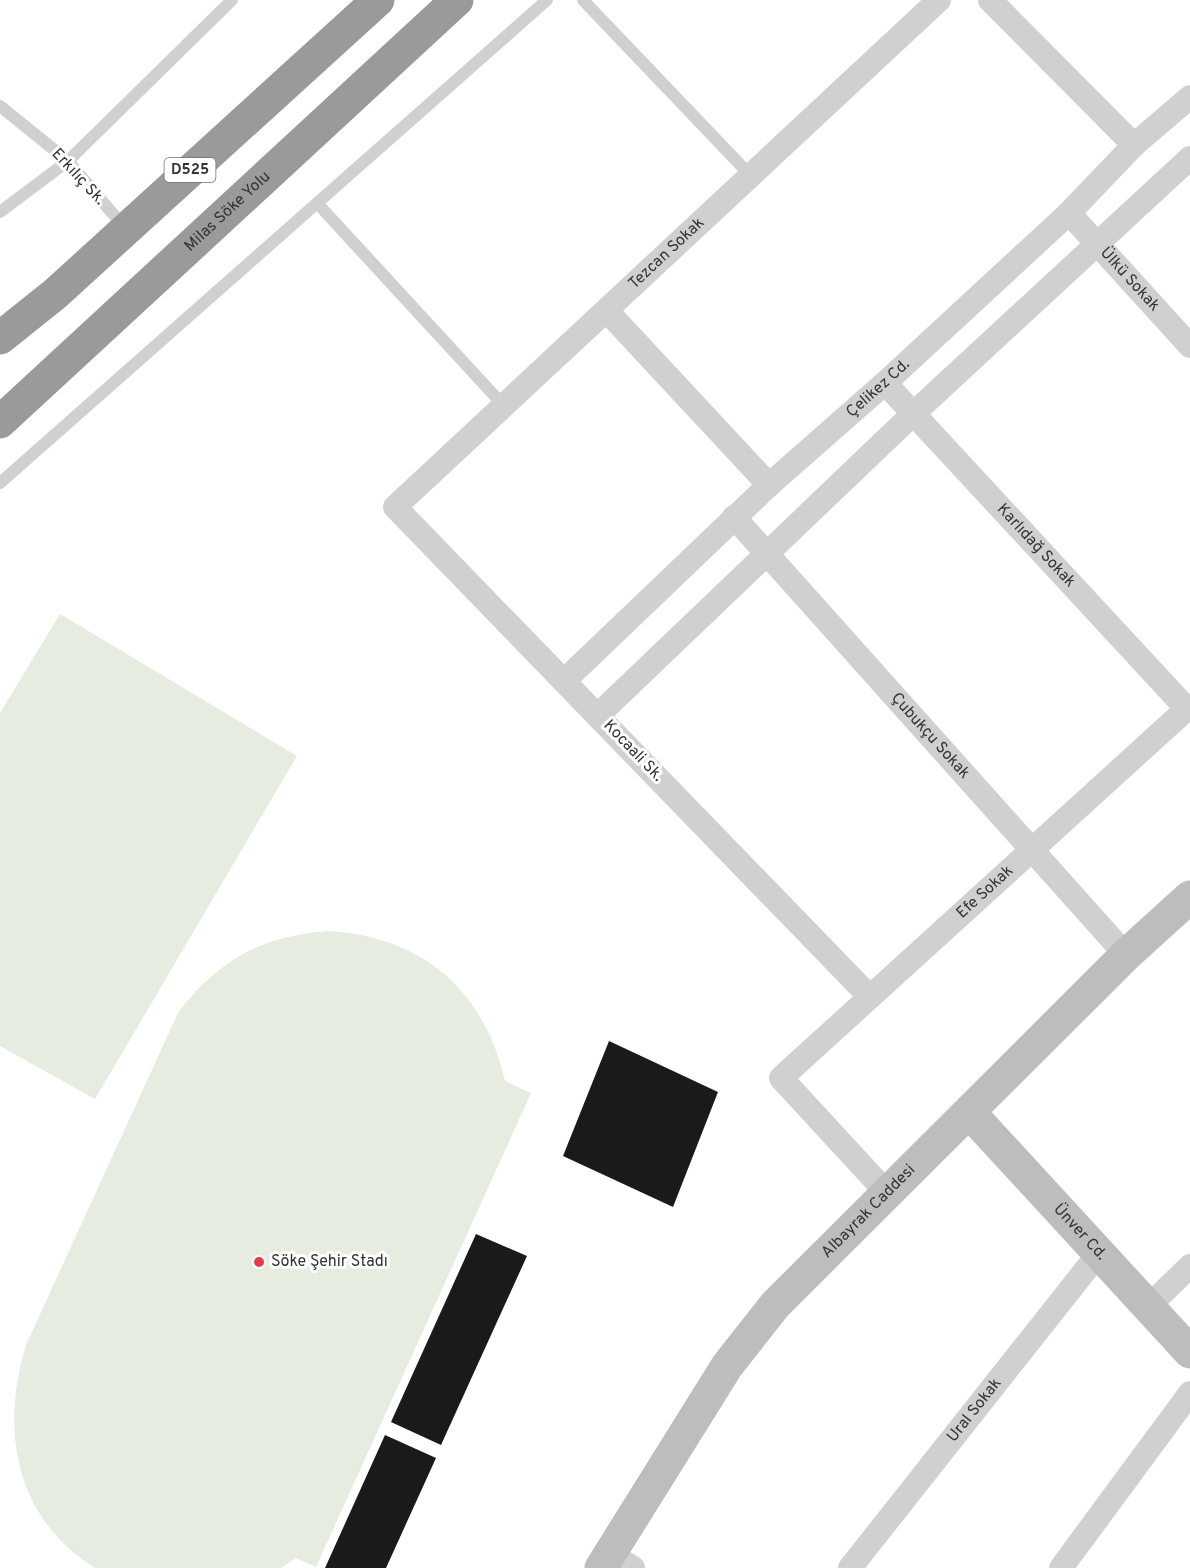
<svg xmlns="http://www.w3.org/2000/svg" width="1190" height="1568" viewBox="0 0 1190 1568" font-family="Overpass,sans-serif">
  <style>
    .green { fill: #e6ecdf }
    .building { fill: #1a1a1a }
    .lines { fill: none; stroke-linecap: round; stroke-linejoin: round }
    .lane { stroke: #d0d0d0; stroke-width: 12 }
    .street { stroke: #d0d0d0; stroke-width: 24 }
    .secondary { stroke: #bdbdbd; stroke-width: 33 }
    .highway { stroke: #9a9a9a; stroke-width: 33 }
    .poi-dot { fill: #e63946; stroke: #fff; stroke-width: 2 }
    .labels { text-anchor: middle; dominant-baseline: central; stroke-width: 6; stroke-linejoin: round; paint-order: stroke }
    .shield { fill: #fff; stroke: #707070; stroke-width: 1.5 }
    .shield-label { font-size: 15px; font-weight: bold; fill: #333 }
    .street-label { font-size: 16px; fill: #333; stroke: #fff }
    .poi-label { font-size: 16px; fill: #333; stroke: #fff; text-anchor: start }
  </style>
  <rect width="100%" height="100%" fill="#fff"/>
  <path class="green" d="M60 614 297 756 95 1099 0 1046V713Z
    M328 931C421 936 484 989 505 1081L531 1093 316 1567 296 1558 281 1568H95C15 1518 0 1430 26 1345L178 1013C218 960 262 936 328 931Z"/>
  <path class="building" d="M609 1041 718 1092 673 1207 563 1156Z
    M476 1234 527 1256 441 1445 391 1422Z
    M385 1435 436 1458 386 1568H325Z"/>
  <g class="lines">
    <path class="lane" d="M583 0 751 176
      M0 106 68 161 125 228
      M317 203 504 406
      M0 212 68 161 232 0
      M0 483 547 0"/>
    <g class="street">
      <path d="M990 0 1134 145"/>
      <path id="s1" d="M1069 213 1190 346"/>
      <path d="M607 311 769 485"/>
      <path id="s2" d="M885 383 1187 709"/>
      <path id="s3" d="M734 517 1126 955"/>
      <path id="s4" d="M565 680 769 485 885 383 1069 213 1134 145 1190 97"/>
      <path d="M598 715 913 414 1190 158"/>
      <path id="s5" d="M870 997 395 507 939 0"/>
      <path id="s6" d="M888 1194 781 1078 1190 706"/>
      <path d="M1149 1306 1190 1266"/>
      <path d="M609 1553 633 1568"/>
      <path id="s7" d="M850 1568 1099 1253"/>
      <path d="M1061 1568 1190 1393"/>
    </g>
    <g class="secondary">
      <path id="s8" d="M970 1113 1190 1352"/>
      <path id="s9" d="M601 1568 727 1366 775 1305 1126 955 1190 897"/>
    </g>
    <g class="highway">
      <path d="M0 338 55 294 378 0"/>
      <path id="s10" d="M0 422 457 0"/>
    </g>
  </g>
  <circle class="poi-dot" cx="259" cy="1262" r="6"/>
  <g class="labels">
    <rect class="shield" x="164.5" y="158" width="51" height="24" rx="4.5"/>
    <g class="shield-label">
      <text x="190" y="170">D525</text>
    </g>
    <g class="street-label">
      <text transform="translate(78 177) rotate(47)">Erkılıç Sk.</text>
      <text stroke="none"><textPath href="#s10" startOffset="310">Milas Söke Yolu</textPath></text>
      <text stroke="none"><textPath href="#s5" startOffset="1054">Tezcan Sokak</textPath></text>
      <text stroke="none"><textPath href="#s1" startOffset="90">Ülkü Sokak</textPath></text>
      <text stroke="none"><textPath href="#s4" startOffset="428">Çelikez Cd.</textPath></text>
      <text stroke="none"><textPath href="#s2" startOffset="222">Karlıdağ Sokak</textPath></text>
      <text stroke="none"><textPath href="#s3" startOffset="294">Çubukçu Sokak</textPath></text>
      <text transform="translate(633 751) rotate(46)">Kocaali Sk.</text>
      <text stroke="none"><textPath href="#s6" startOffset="434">Efe Sokak</textPath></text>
      <text stroke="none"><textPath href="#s9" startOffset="448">Albayrak Caddesi</textPath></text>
      <text stroke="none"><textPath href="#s8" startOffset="162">Ünver Cd.</textPath></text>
      <text stroke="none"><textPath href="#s7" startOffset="201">Ural Sokak</textPath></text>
    </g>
    <g class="poi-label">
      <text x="271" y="1262">Söke Şehir Stadı</text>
    </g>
  </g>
</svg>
